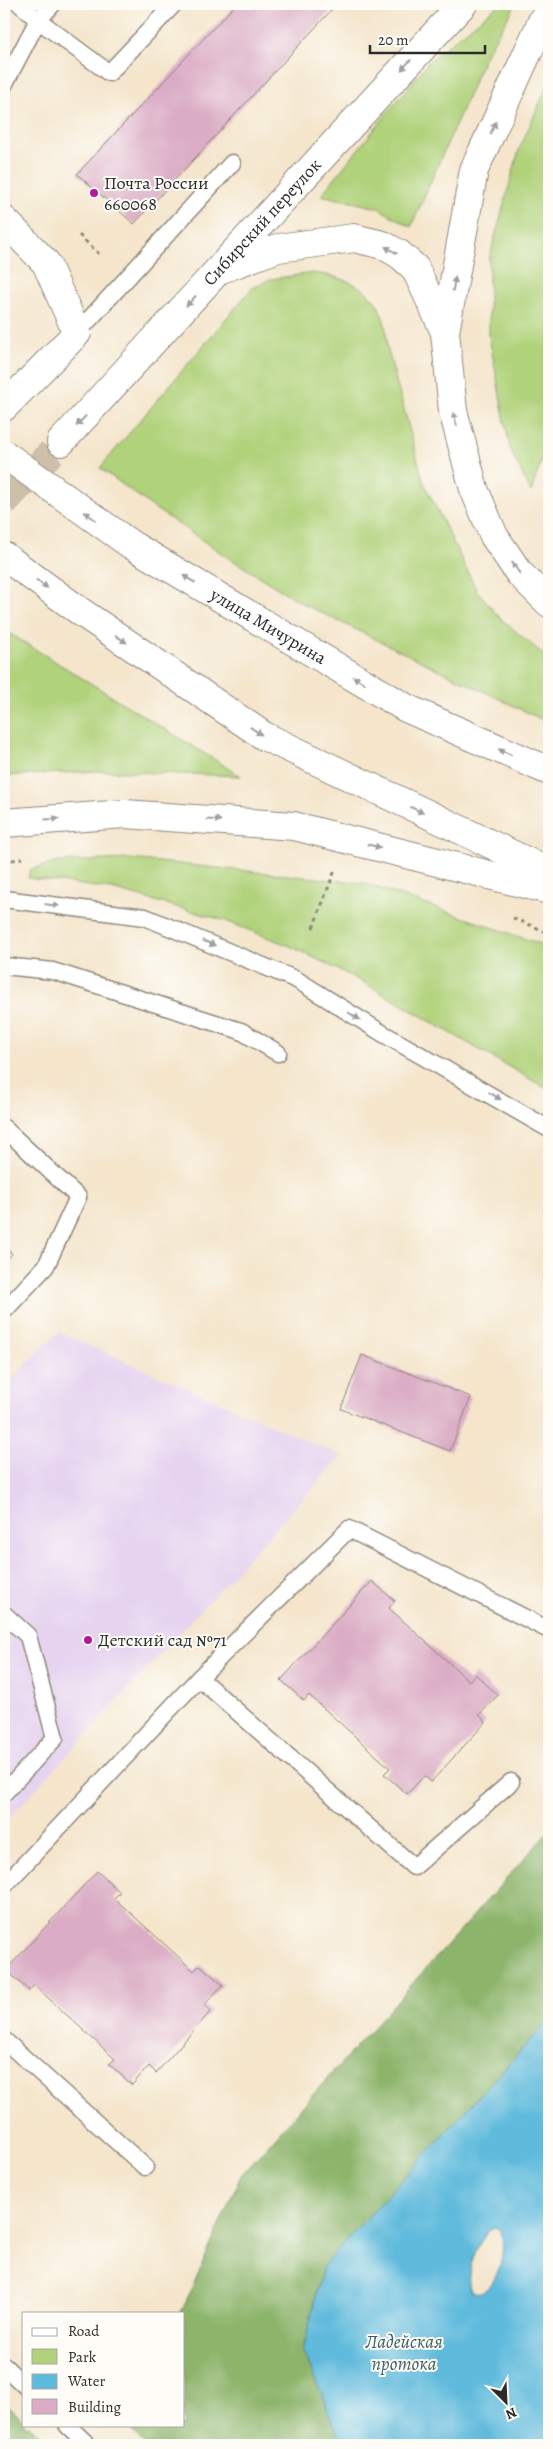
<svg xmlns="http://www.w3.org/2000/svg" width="553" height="2449" viewBox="0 0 553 2449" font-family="Alegreya,serif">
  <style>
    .built { fill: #e6d3f0 }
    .green { fill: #b0d27a; stroke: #6e7e52 }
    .forest { fill: #8cb46a; stroke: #5c704a }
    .water { fill: #5ebadc; stroke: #447284; fill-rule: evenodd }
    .building { fill: #daacc5 }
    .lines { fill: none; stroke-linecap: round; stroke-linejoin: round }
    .primary-tunnel { stroke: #ccc0ab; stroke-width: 28; stroke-dasharray: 28 14; stroke-linecap: butt }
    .lane-casing { stroke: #90887b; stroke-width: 19 }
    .street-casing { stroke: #90887b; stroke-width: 30 }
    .primary-casing { stroke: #90887b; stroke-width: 30 }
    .path { stroke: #90887b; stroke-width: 3; stroke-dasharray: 4 4; stroke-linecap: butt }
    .lane { stroke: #fff; stroke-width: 16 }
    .street { stroke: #fff; stroke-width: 28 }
    .primary { stroke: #fff; stroke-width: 28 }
    .primary-bridge-casing { stroke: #90887b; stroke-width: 30; stroke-linecap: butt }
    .primary-bridge { stroke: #fff; stroke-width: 28 }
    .oneway { fill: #a0a0a0 }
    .poi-dot { fill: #b5179e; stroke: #fdfcf7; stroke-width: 2 }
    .labels { text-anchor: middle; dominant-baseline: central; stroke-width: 4; stroke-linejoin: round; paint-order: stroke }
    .poi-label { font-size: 18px; fill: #2b2b2b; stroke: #fdfcf7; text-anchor: start }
    .street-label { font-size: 18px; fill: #2b2b2b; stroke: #fdfcf7 }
    .water-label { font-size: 19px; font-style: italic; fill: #3d5d69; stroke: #fdfcf7 }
  </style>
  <rect width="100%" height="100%" fill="#fdfcf7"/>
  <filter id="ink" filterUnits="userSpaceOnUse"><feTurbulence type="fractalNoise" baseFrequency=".02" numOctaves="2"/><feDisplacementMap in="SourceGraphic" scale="10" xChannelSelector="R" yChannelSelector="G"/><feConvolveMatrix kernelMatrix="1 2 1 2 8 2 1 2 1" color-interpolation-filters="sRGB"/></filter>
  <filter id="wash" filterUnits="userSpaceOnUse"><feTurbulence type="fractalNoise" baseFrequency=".0096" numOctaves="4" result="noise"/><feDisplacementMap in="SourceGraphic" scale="20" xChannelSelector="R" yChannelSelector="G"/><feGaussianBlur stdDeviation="1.12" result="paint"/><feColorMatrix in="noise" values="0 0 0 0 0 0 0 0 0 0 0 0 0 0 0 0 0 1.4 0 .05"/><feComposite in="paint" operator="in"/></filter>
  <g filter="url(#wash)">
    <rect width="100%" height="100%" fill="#f4e5cb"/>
    <path class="built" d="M58 1332 342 1456 4 1824V1388Z"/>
    <path class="green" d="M499 4H516L487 52 411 227 378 208 321 195 431 59Z
      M549 82V439L531 492 510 449 489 336V259L519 150Z
      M313 273C360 279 387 296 387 347L424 483 477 591 501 619 549 659V723L305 605 229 558 157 510 100 468 252 288 271 279Z
      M4 630 241 776 101 771 4 776Z
      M130 859 364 883 549 947V1090L359 980 290 946 223 920 112 889 28 878 30 870 57 862Z"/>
    <path class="forest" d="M549 1831V2020L323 2266 303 2351 343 2445H145L130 2430 132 2425H184V2313H181L241 2175Z
      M9 2407 24 2421V2425H29L52 2445H4V2413Z"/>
    <path class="water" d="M549 2020V2445H343L303 2351 323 2266ZM494 2227 499 2229C509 2245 497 2298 473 2292 460 2280 480 2234 494 2227Z"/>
    <g id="blocks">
      <path class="building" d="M236 4H337L134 224 77 174Z
        M4 1247 12 1254 4 1263Z
        M362 1355 471 1397 450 1451 341 1409Z
        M372 1581 395 1601 389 1608 469 1681 475 1674 498 1695 479 1715 486 1722 431 1782 424 1776 407 1794 384 1774 390 1768 309 1695 304 1701 281 1680Z
        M97 1871 120 1892 114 1898 194 1971 200 1965 223 1985 204 2005 211 2011 156 2073 149 2066 132 2085 109 2064 115 2059 34 1985 29 1991 6 1970Z"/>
    </g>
  </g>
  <g filter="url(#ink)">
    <use href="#blocks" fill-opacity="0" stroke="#90887b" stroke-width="1"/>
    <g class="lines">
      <path class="primary-tunnel" d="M4 503 61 442"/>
      <defs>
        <path id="lane" d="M53 4 38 20 109 73 174 4
          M4 85 38 20 20 4
          M77 333 232 163
          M4 899 145 917 297 980 382 1033 549 1129
          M4 966 53 971 241 1031 278 1053
          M4 1128 78 1197 46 1266 4 1311
          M4 1614 28 1636 55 1738 4 1793
          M199 1678 414 1867 511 1782
          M4 1886 199 1678 349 1529 549 1630
          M4 2040 145 2167
          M4 2366 24 2385
          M67 2425 88 2445"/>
        <path id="street" d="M4 220 46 263 77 333 4 407"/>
        <g id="primary">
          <path d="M224 268 278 248 354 238 383 245 399 254 415 268 445 332 453 411 474 489 494 536 519 573 549 603"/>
          <path d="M445 332 474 170 543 19 549 11"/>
          <path id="s1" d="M61 442C195 296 328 149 463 4"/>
          <path id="s2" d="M130 544 406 708 549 771"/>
          <path d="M4 556 81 612 264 736 549 872"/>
          <path d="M4 823 125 814 294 826 549 890"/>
        </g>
      </defs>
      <use href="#lane" class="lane-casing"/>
      <use href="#street" class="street-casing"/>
      <use href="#primary" class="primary-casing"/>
      <path class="path" d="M79 235 99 254
        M4 862 22 858
        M513 918 549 933
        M313 928 335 870"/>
      <use href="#lane" class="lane"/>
      <use href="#street" class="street"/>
      <use href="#primary" class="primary"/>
      <defs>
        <path id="primary-bridge" d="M4 454 130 544"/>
      </defs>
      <use href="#primary-bridge" class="primary-bridge-casing"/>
      <use href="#primary-bridge" class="primary-bridge"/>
    </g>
    <defs><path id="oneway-solid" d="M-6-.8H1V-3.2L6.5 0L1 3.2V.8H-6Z" transform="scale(1.25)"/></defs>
    <g class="oneway">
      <use href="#oneway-solid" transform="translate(406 65) rotate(133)"/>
      <use href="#oneway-solid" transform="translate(493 128) rotate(-66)"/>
      <use href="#oneway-solid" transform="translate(391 250) rotate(-150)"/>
      <use href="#oneway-solid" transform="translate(454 284) rotate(-80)"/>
      <use href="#oneway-solid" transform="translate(191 301) rotate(133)"/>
      <use href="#oneway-solid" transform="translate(455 419) rotate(-105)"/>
      <use href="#oneway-solid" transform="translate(81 421) rotate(133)"/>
      <use href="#oneway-solid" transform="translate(90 516) rotate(-145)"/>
      <use href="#oneway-solid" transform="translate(516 568) rotate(-125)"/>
      <use href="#oneway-solid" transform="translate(189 579) rotate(-149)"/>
      <use href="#oneway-solid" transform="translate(42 584) rotate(36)"/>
      <use href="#oneway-solid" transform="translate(121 639) rotate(34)"/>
      <use href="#oneway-solid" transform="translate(359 680) rotate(-149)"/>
      <use href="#oneway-solid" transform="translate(256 731) rotate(34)"/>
      <use href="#oneway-solid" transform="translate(505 752) rotate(-156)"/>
      <use href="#oneway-solid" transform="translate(417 810) rotate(25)"/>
      <use href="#oneway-solid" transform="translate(52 819) rotate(-4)"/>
      <use href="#oneway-solid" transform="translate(214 820) rotate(4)"/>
      <use href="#oneway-solid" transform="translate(374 846) rotate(14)"/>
      <use href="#oneway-solid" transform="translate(52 905) rotate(7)"/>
      <use href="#oneway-solid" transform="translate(209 943) rotate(23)"/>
      <use href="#oneway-solid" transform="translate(354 1016) rotate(32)"/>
      <use href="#oneway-solid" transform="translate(495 1096) rotate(31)"/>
    </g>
  </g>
  <g class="poi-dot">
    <circle cx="94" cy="193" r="5"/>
    <circle cx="88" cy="1640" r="5"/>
  </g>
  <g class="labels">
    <g class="poi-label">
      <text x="104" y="183">Почта России<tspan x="104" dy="21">660068</tspan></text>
      <text x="98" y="1640">Детский сад №71</text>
    </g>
    <g class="street-label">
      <text stroke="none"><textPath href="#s1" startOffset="298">Сибирский переулок</textPath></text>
      <text stroke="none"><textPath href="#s2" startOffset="161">улица Мичурина</textPath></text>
    </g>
    <g class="water-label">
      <text x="404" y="2342">Ладейская<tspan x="404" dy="22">протока</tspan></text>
    </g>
  </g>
  <rect width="553" height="2449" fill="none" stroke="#fdfcf7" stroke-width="20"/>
  <rect x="22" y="2312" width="162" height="115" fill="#fdfcf7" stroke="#a9a8a5"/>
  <rect x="32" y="2328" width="25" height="8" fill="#ffffff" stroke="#a9a8a5"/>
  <text x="68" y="2336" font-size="15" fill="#2b2b2b">Road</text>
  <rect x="32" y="2349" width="25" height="15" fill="#b0d27a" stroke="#a9a8a5"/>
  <text x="68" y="2362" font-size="15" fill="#2b2b2b">Park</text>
  <rect x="32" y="2374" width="25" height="15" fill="#5ebadc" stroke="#a9a8a5"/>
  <text x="68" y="2386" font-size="15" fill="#2b2b2b">Water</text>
  <rect x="32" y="2399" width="25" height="15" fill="#daacc5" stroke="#a9a8a5"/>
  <text x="68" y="2412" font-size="15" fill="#2b2b2b">Building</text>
  <g transform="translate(506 2402) rotate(156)" stroke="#fdfcf7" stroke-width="4" paint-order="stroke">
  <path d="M0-4L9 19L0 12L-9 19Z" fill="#2b2b2b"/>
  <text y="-8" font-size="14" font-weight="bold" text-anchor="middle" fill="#2b2b2b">N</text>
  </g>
  <path d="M370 45v8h115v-8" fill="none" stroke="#2b2b2b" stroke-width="2.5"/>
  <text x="378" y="45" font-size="15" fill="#2b2b2b" stroke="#fdfcf7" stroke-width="4" paint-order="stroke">20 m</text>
</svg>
